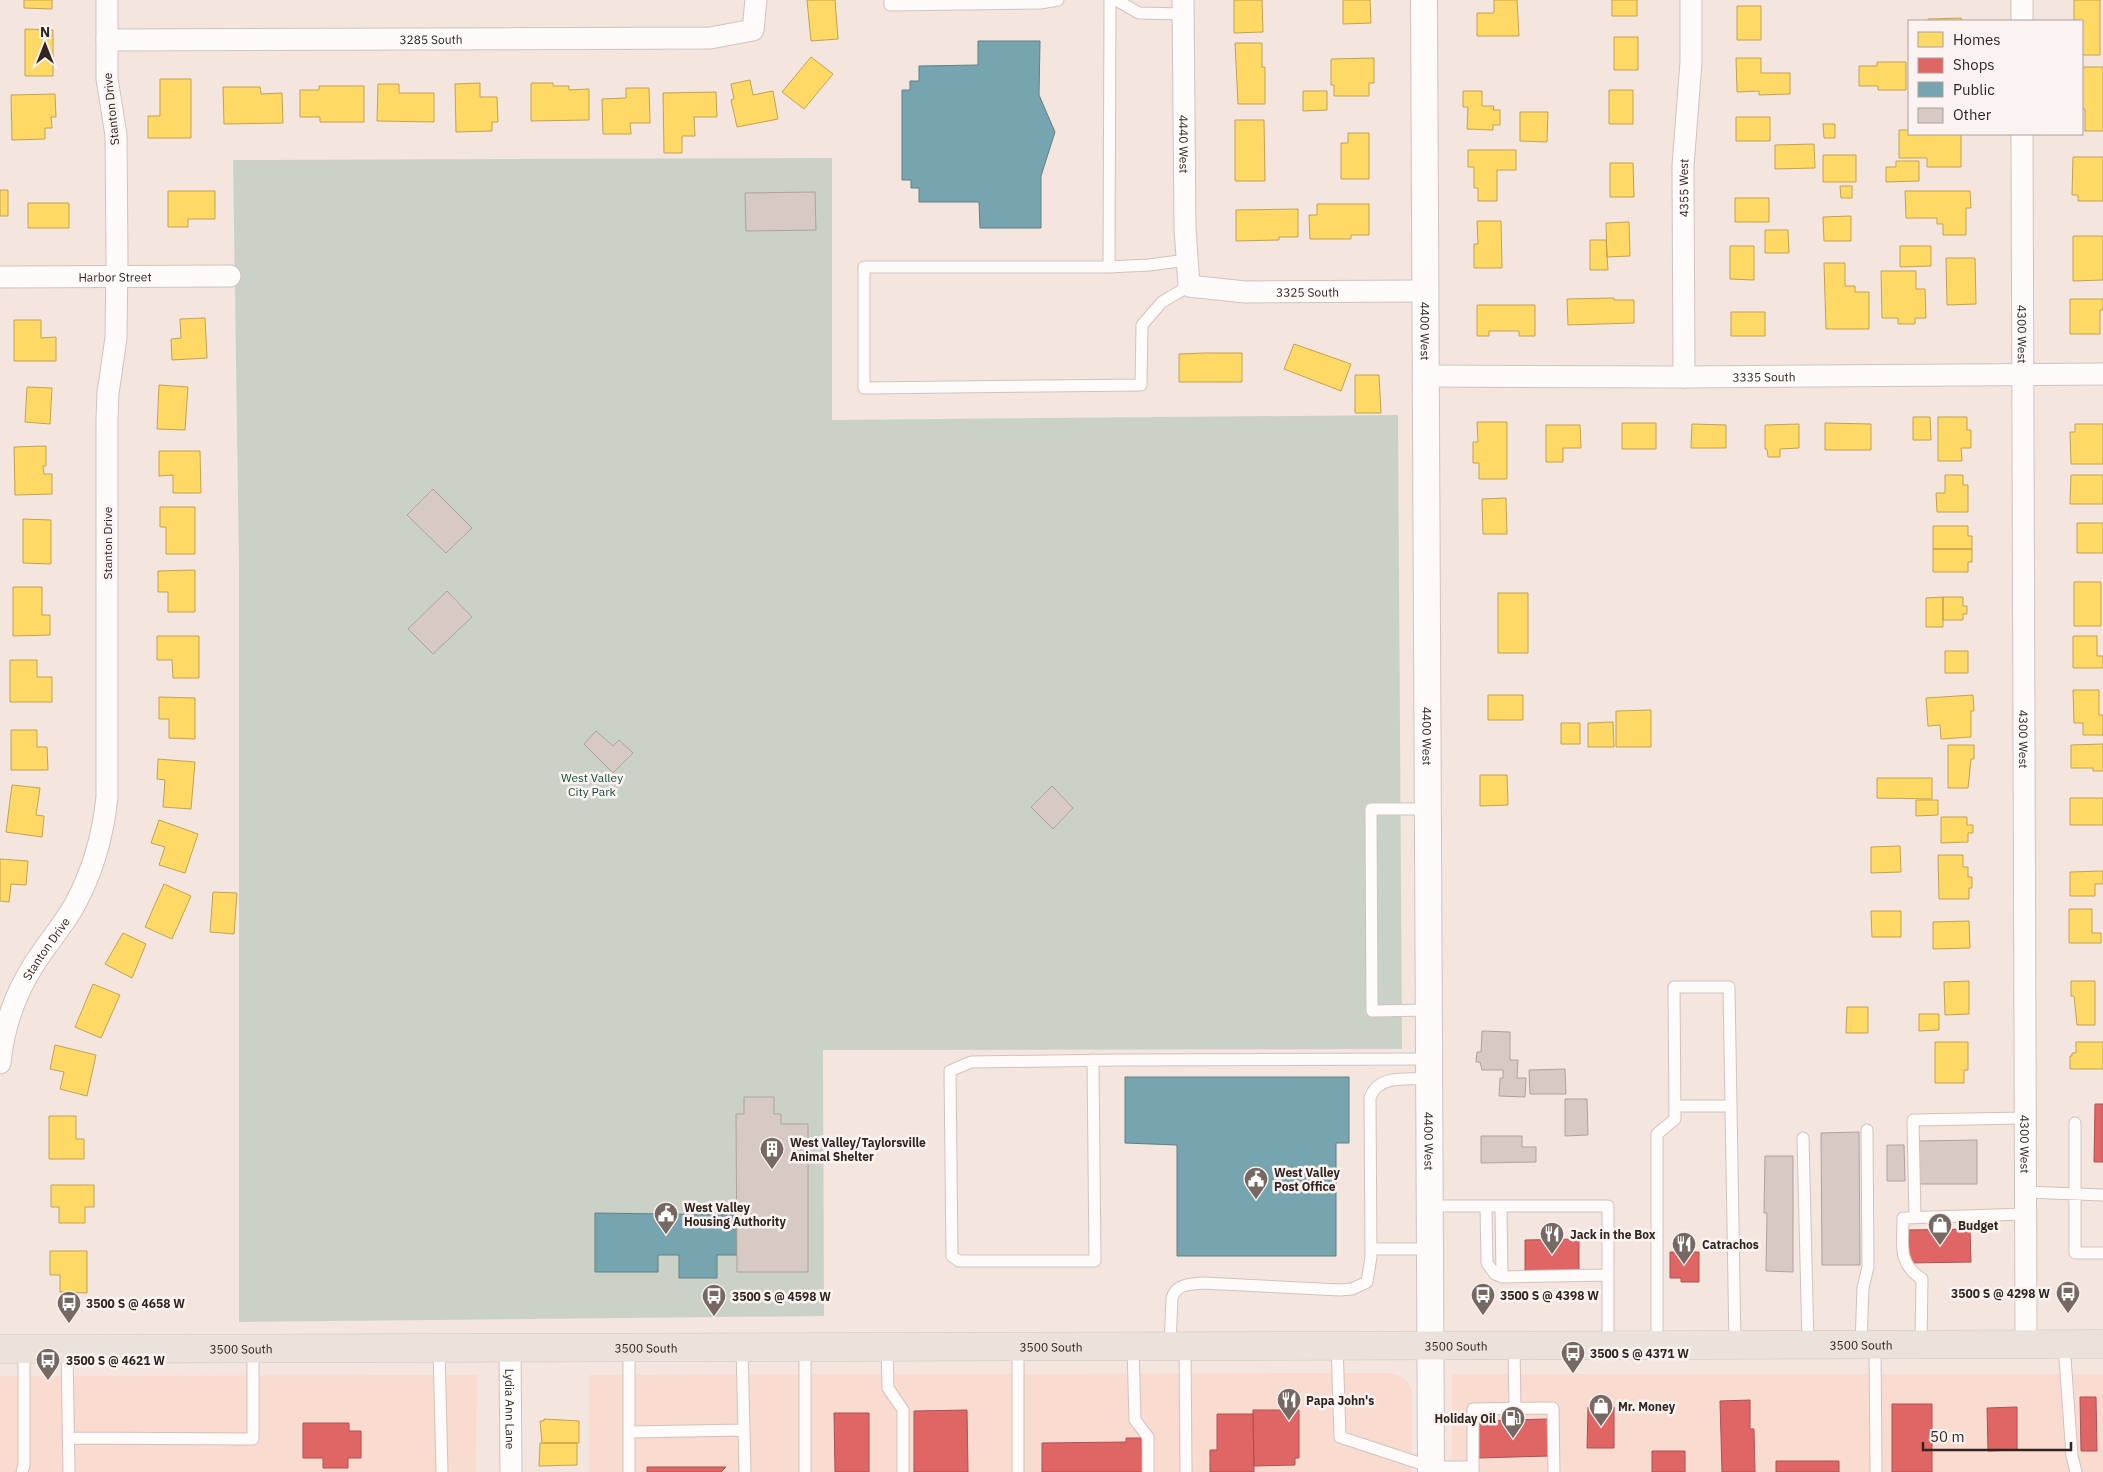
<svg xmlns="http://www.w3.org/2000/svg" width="2103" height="1472" viewBox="0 0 2103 1472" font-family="'IBM Plex Sans',sans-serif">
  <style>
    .built { fill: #fadbcf }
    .green { fill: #cad2c7 }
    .homes { fill: #ffd966; stroke: #c2a351 }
    .shops { fill: #e06666; stroke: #ac5251 }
    .public { fill: #76a5af; stroke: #627f84 }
    .building { fill: #d7cac5; stroke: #afa29e }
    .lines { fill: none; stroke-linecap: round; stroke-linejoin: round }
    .service-casing { stroke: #d0c3bd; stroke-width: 13 }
    .minor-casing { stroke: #d0c3bd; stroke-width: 23 }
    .tertiary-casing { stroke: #d0c3bd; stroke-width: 28 }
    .primary-casing { stroke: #cec6c3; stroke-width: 29 }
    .service { stroke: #fefbfa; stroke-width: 11 }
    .minor { stroke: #fefbfa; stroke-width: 21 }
    .tertiary { stroke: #fefbfa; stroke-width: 26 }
    .primary { stroke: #eae2db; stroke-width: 28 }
    .labels { text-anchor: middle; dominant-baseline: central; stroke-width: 5; stroke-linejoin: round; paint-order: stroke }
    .street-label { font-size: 12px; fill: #322520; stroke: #fbf3f1 }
    .park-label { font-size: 12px; fill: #13503a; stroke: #fbf3f1 }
    .poi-label { font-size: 12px; font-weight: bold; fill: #322520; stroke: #fbf3f1; text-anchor: start }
  </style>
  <rect width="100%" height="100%" fill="#f5e5df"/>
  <path class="built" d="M1389 1373 1403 1377 1409 1384 1412 1391V1472H589V1375Z
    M1452 1374H2103V1472H1452Z
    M477 1375 476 1472H0V1376Z"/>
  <path class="green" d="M832 158V420L1398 415 1402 1049 823 1050 824 1316 239 1322V564L233 160Z"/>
  <path class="homes" d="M24 0H52V9L24 8Z
    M807 0H835L838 39 811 41Z
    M1234 0H1262L1263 32 1234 33Z
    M1343 0H1370L1371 23 1343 24Z
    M1494 0H1517L1519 36H1477V13H1494Z
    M1612 0H1637V16H1612Z
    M2074 0H2100V55H2082V21H2074Z
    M1737 6H1761V40H1737Z
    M1961 18 1962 21H1928V19Z
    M25 29 53 30V76H25Z
    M1614 37H1638V70H1614Z
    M1235 43H1262V67H1265V104H1238Z
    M811 57 833 74 804 109 782 92Z
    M1374 58V83H1369V96H1334V85H1331V59Z
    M1736 58H1761V73H1790V94L1759 95V91L1737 92Z
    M1877 62H1906V90H1878V86H1859V66H1877Z
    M2082 67H2103V131H2085V109H2082Z
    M160 79H191V138H148V116H160Z
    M750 80 753 95 773 91 778 119 737 127 731 100 734 99 731 84Z
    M480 83V97H497L498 122H492V131L456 132 455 84Z
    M531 83H553V86H569V90L589 89V120L531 121Z
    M378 84H399V93H434V122L377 121Z
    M319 86H364V122H320V117H300V90H319Z
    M223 87H260L261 94 282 93 283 123 224 124Z
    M626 88H649L650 123H630L631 134H603L602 99 626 98Z
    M1609 90H1633V124H1609Z
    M1303 91H1327V110L1303 111Z
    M1463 91H1482V106H1494L1493 110H1500V125H1493V130L1467 129 1468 107H1463Z
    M716 92 717 117H694L695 136H682V153H664L663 93Z
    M55 94 56 117H51L52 128H45V139L12 140 11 95Z
    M1520 112H1548L1547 142 1520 141Z
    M1736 117H1770V141H1736Z
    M1235 120H1264L1265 181H1235Z
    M1823 124H1835V138H1824Z
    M1899 130H1909V134H1961V167H1927V158H1899Z
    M1348 133H1369V179H1341V143H1348Z
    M1814 144 1815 168 1775 169V145Z
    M1468 150H1516V170H1497V201H1478V188H1474V167H1468Z
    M1823 155H1856V182H1823Z
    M2073 157H2103V201H2078V195H2072Z
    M1896 161H1919V181L1886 182V167H1896Z
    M1610 163H1633L1634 197H1610Z
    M1840 186H1852V198H1841Z
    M0 190H8V216H0Z
    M168 191H215V219H188V227H168Z
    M1905 191H1970L1971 208H1966V235H1943V224H1937V218H1906Z
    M1735 198H1769V222H1735Z
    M28 203H69V228H28Z
    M1317 204H1369V235H1351V239H1310L1309 215H1317Z
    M1298 209V237H1279V240L1236 241V210Z
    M1851 216V241H1824L1823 217Z
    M1477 221H1501L1502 268H1474V244H1478Z
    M1629 222 1630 256 1607 257 1606 223Z
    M1765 230H1788L1789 253H1765Z
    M2073 236H2103V280L2073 281Z
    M1590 240H1606L1608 270H1590Z
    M1730 246H1754V280L1730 279Z
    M1900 246H1931V266L1900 267Z
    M1946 258H1975L1976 304 1947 305Z
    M1824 263H1845V286H1855V292H1869V329H1826Z
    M1881 271H1916V289H1925L1926 318H1915V324H1898V318H1882Z
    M1614 298V300H1634V323L1568 325 1567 299Z
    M2070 299H2103V310H2100V334H2070Z
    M1477 305H1535V336H1519V331H1489V336H1477Z
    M1731 312H1765V336H1731Z
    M205 318 207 358 172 360 171 339 181 338 180 319Z
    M14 320H41V338L56 337V361H14Z
    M1294 344 1351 364 1341 391 1284 369Z
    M1205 353H1242V382H1179V354Z
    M1355 375H1379L1381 413H1355Z
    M159 385 188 387 185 430 157 429Z
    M27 387 52 388 50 424 25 422Z
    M1913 417H1930L1931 440H1913Z
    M1938 417H1967V430H1971V448H1961L1962 461H1938Z
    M1477 422H1507V479H1479V463H1473V442H1478Z
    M1622 423H1656V449H1622Z
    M1825 423 1871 424V450H1825Z
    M1692 424 1726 425V448H1691Z
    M1799 424V448L1780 449V457H1768L1767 449H1765V425Z
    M2075 424H2103V464H2071L2070 432H2075Z
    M1546 425H1580L1581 448H1563V462H1546Z
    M46 446V466H43L44 474H52V494L15 495 14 447Z
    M159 451H200L201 493H173V475L159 476Z
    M1945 475H1963V485H1968V512H1937L1936 493H1945Z
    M2071 475H2103V504H2070Z
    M1506 498 1507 534H1483L1482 499Z
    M160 507H195V554H166V527H160Z
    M23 519 51 520V564L23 563Z
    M2077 523H2103V553H2077Z
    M1933 526H1968V536H1972V549H1933Z
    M1933 549H1972V562H1968V572H1933Z
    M195 570V612H168V592H158V571Z
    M2074 582H2101V626H2074Z
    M13 587H42V615H50V635L13 636Z
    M1498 593H1528V653H1498Z
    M1943 597H1963V606H1967V614H1963V620H1943Z
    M1943 597V627H1926V598Z
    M157 636H199V678H173L172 660H157Z
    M2073 636H2097V656H2103V668H2073Z
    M1945 651H1968V673H1945Z
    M10 660H37V677H52V702H10Z
    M2073 690H2099V715H2103V735H2083V723H2074Z
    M1488 695H1523V720H1488Z
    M1973 695 1974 711H1971V737L1941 739 1940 725 1928 726 1926 698Z
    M159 697 195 698V739L169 738V719H159Z
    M1651 710V747H1616V711Z
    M1613 722 1614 747H1588V723Z
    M1561 723H1580V744H1561Z
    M11 730H37V747H47L48 770H11Z
    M2103 744V771H2093V768H2071V745Z
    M1948 745H1974V759H1971L1968 788H1948Z
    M158 759 195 762 191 809 163 807 165 780 157 779Z
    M1480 775H1507L1508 805 1480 806Z
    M1877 778H1932V799L1877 798Z
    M12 785 40 788 36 815 44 816 42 837 6 832Z
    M2070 798H2103V825H2070Z
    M1916 800H1938V815L1916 816Z
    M1941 817H1967V825H1973V833H1968V842L1941 843Z
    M159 820 198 834 185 873 159 865 165 847 151 843Z
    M1900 846 1901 872 1871 873V847Z
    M1938 855H1963V867H1968V877H1972V888H1969V899H1939Z
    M0 859 28 861 26 885 11 884 9 902 0 901Z
    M2103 871V884H2095V896H2070V872Z
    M164 884 191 896 172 939 145 927Z
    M213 892 237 893 234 934 210 932Z
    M2069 909H2092V933H2101V943H2069Z
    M1871 911H1901V937H1872Z
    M1969 921 1970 948 1933 949V922Z
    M123 933 146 944 132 978 105 964Z
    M1969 981V1014L1945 1015 1944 982Z
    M2071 981H2095V1025H2077L2074 996H2071Z
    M93 984 120 995 101 1038 75 1027Z
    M1847 1007H1868V1033H1846Z
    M1919 1014H1939V1030L1919 1031Z
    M1935 1042H1968V1070H1964V1083H1935Z
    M2076 1042H2103V1069H2070V1056H2072V1053H2076Z
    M55 1045 96 1055 87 1096 60 1089 64 1072 50 1069Z
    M49 1116H76V1139H84V1159H49Z
    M51 1185H94V1207H85V1223H59V1207H51Z
    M50 1251H87V1293L60 1292V1275H50Z
    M544 1419 579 1421V1443H542L540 1421H544Z
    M540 1443H577V1465L539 1466Z"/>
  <path class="shops" d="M2095 1104H2103V1162H2094Z
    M1970 1229 1971 1262 1909 1263 1908 1230Z
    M1579 1239V1271H1525V1240Z
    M1670 1252H1699V1282H1681V1278H1670Z
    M2080 1397H2096L2097 1451H2081Z
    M1750 1400V1429H1754L1755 1472H1722L1720 1401Z
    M1892 1404H1932V1472H1892Z
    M1588 1407H1614V1448H1587Z
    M2017 1407V1450L1988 1451 1987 1408Z
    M967 1410 968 1472H914V1411Z
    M1253 1410H1299V1458H1295V1465L1254 1466Z
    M834 1413H869V1472H835Z
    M1217 1414H1253L1254 1472H1210V1450H1217Z
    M1548 1419 1549 1456 1478 1458 1477 1421Z
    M303 1423H349V1431H361V1458H348V1468H323V1458H303Z
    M1126 1438H1141L1142 1472H1042V1443L1126 1442Z
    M1652 1451H1685V1472H1652Z
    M1776 1461H1839V1472H1776Z
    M647 1467H726L721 1472H647Z"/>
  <path class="public" d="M978 41H1040L1039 95 1055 132 1041 176V228H980L979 202H919V188H911V180H902V90H910V81H919V66L978 65Z
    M1125 1077H1349V1143H1336V1256H1177V1145L1125 1143Z
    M595 1213 736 1215 737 1255H717V1278H679V1255H658V1272H595Z"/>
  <path class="building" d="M815 192 816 230 746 231 745 193Z
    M433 489 472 528 446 553 407 515Z
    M447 591 472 617 433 654 408 629Z
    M596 731 613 746 619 740 633 753 613 773 584 744Z
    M1052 786 1073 808 1053 829 1031 807Z
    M1482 1031 1510 1032V1060H1518L1517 1078H1526L1525 1097 1499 1096 1500 1078H1503V1070H1482L1480 1062H1476L1477 1052H1481Z
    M1565 1069 1566 1094H1530L1529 1070Z
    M744 1097H774V1114H781V1124H808V1272H737L736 1114H744Z
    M1565 1099H1587L1588 1135 1565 1136Z
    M1859 1132 1860 1265H1822L1821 1133Z
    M1481 1136H1522V1147H1536V1162L1481 1163Z
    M1977 1140V1184H1918V1141Z
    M1887 1145H1904L1905 1181H1887Z
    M1765 1156H1793V1272L1766 1271 1767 1213H1764Z"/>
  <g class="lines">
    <defs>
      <path id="service" d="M890 0V5L1040 3 1058 0
        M1116 0 1139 13 1183 14
        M1187 260 1149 265 1109 267H864V388L1141 385 1142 325 1162 302 1189 286
        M1109 267 1110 0
        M1427 809H1371L1372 1011 1429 1010
        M1093 1060 1095 1261H959L952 1256 950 1071 971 1062 1120 1060 1429 1059
        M1675 1106H1730
        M2075 1123V1253H2103
        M1803 1138 1808 1344
        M2025 1192 2103 1195
        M1430 1206H1608V1345
        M1486 1206 1487 1263 1495 1274 1502 1277
        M1501 1206 1502 1277 1608 1275
        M1915 1217 1913 1120 2025 1118
        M1371 1249H1430
        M1861 1344 1863 1288 1868 1267 1867 1130
        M1875 1344 1876 1472
        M1921 1344 1922 1279C1897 1263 1903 1244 1903 1218L2025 1214
        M2064 1344 2072 1456 2076 1472
        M1337 1345 1340 1437 1431 1467H1473
        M1514 1345 1515 1409
        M1657 1345V1134L1675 1119 1674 987H1729L1735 1344
        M1133 1346 1135 1420 1148 1437V1472
        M1170 1346 1172 1298C1176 1284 1190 1284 1203 1283L1340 1290 1352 1289 1367 1282 1371 1257 1370 1098C1378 1074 1409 1079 1429 1079
        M1185 1346 1186 1472
        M629 1347V1472
        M742 1347 744 1430
        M805 1347V1472
        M887 1347 888 1388 903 1410V1472
        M439 1348 442 1472
        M67 1349 69 1472
        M629 1432 744 1430 745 1472
        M68 1438 253 1439V1349
        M22 1472 24 1465V1349
        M1018 1472V1346
        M1473 1472V1409L1553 1408 1554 1472"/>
      <g id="minor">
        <path id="s1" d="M1183 0 1185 228 1189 286 1245 292 1425 291"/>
        <path d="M2022 0V21"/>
        <path id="s2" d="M107 40 710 38 753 30 756 0"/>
        <path id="s3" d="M2022 134 2026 1344"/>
        <path id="s4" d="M0 277 230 276"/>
        <path id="s5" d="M1425 376 1684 377 2103 374"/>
        <path id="s6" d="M1684 377 1683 166 1691 62V0"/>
        <path id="s7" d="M0 1063C3 1029 15 994 33 966 46 945 62 927 74 906 93 872 103 835 107 797V420L108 393 116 338 117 257 116 135 107 79V0"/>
        <path id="s8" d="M510 1348 511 1472"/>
      </g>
      <g id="tertiary">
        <path id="s9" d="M1424 0 1431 1472"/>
      </g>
      <g id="primary">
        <path id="s10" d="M0 1349 2103 1344"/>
      </g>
    </defs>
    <use href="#service" class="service-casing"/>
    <use href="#minor" class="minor-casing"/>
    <use href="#tertiary" class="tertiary-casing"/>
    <use href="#primary" class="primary-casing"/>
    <use href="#service" class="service"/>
    <use href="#minor" class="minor"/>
    <use href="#tertiary" class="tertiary"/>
    <use href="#primary" class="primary"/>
  </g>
  <defs>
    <symbol id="building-pin" viewBox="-11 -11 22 30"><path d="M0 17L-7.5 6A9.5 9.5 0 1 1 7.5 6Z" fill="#766863" stroke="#fbf3f1"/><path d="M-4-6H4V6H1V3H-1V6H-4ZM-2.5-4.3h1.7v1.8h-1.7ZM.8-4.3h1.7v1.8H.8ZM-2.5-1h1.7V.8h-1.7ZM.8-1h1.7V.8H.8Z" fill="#fff"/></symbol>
    <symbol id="civic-pin" viewBox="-11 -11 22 30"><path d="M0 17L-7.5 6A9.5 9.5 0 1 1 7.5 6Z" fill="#766863" stroke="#fbf3f1"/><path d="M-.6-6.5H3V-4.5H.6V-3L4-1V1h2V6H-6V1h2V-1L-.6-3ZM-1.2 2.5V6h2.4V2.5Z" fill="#fff"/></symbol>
    <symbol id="shop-pin" viewBox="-11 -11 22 30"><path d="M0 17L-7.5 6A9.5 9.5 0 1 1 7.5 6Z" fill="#766863" stroke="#fbf3f1"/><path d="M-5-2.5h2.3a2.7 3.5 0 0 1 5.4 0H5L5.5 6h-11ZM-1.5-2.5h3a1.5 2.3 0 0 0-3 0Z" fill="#fff"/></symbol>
    <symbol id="restaurant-pin" viewBox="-11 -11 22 30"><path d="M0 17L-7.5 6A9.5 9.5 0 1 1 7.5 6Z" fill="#766863" stroke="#fbf3f1"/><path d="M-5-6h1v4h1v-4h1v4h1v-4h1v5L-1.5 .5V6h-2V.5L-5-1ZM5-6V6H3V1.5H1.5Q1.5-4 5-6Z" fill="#fff"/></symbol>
    <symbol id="bus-pin" viewBox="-11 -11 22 30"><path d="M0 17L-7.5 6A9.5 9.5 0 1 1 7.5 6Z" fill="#766863" stroke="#fbf3f1"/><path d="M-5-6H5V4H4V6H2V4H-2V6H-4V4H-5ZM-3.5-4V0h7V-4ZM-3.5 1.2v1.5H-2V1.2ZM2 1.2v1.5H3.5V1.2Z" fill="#fff"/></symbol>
    <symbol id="fuel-pin" viewBox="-11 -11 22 30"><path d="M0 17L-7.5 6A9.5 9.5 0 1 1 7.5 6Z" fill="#766863" stroke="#fbf3f1"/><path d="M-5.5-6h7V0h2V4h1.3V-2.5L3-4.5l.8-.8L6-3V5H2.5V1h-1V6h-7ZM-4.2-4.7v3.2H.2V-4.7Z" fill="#fff"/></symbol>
  </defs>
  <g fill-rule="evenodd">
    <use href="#building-pin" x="758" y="1135" width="28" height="38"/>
    <use href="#civic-pin" x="1242" y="1165" width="28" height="38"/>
    <use href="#civic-pin" x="652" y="1200" width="28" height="38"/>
    <use href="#shop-pin" x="1926" y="1211" width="28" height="38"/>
    <use href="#restaurant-pin" x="1538" y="1220" width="28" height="38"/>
    <use href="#restaurant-pin" x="1670" y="1230" width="28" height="38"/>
    <use href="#bus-pin" x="2054" y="1279" width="28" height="38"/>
    <use href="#bus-pin" x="1469" y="1281" width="28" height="38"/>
    <use href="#bus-pin" x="700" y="1282" width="28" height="38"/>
    <use href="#bus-pin" x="55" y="1289" width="28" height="38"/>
    <use href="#bus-pin" x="1559" y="1339" width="28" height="38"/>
    <use href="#bus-pin" x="34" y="1346" width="28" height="38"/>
    <use href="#restaurant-pin" x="1275" y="1386" width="28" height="38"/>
    <use href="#shop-pin" x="1587" y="1392" width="28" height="38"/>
    <use href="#fuel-pin" x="1499" y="1404" width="28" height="38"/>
  </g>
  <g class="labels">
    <g class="street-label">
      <text stroke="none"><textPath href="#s2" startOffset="324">3285 South</textPath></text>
      <text transform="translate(111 109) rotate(-96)">Stanton Drive</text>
      <text stroke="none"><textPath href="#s1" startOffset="144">4440 West</textPath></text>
      <text stroke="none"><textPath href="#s6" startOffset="189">4355 West</textPath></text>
      <text stroke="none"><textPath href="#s4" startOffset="115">Harbor Street</textPath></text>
      <text stroke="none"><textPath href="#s1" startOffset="405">3325 South</textPath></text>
      <text stroke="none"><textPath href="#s9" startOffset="331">4400 West</textPath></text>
      <text stroke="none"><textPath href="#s3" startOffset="200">4300 West</textPath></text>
      <text stroke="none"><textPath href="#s5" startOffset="339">3335 South</textPath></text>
      <text transform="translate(107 543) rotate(-90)">Stanton Drive</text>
      <text stroke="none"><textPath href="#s9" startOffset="736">4400 West</textPath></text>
      <text stroke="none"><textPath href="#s3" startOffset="605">4300 West</textPath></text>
      <text stroke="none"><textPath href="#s7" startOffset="125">Stanton Drive</textPath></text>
      <text stroke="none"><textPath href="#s9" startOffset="1141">4400 West</textPath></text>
      <text stroke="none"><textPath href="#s3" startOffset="1010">4300 West</textPath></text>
      <text stroke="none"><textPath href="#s10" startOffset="1861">3500 South</textPath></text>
      <text stroke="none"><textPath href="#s10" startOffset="1456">3500 South</textPath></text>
      <text stroke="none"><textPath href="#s10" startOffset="1051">3500 South</textPath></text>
      <text stroke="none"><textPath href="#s10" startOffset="646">3500 South</textPath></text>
      <text stroke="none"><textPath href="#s10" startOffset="241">3500 South</textPath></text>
      <text stroke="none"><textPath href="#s8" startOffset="61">Lydia Ann Lane</textPath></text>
    </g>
    <g class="park-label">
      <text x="592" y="777">West Valley<tspan x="592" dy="14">City Park</tspan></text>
    </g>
    <g class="poi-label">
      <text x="790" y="1142">West Valley/Taylorsville<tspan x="790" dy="14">Animal Shelter</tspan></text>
      <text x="1274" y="1172">West Valley<tspan x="1274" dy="14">Post Office</tspan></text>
      <text x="684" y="1207">West Valley<tspan x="684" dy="14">Housing Authority</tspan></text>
      <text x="1958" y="1225">Budget</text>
      <text x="1570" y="1234">Jack in the Box</text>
      <text x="1702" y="1244">Catrachos</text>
      <text x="2050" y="1293" text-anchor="end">3500 S @ 4298 W</text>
      <text x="1500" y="1295">3500 S @ 4398 W</text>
      <text x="732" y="1296">3500 S @ 4598 W</text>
      <text x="86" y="1303">3500 S @ 4658 W</text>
      <text x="1590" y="1353">3500 S @ 4371 W</text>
      <text x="66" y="1360">3500 S @ 4621 W</text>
      <text x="1306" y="1400">Papa John's</text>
      <text x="1618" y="1406">Mr. Money</text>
      <text x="1496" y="1418" text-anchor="end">Holiday Oil</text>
    </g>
  </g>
  <rect x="1908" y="20" width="175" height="115" fill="#fbf3f1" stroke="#aba19d"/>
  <rect x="1918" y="32" width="25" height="15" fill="#ffd966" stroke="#aba19d"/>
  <text x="1953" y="45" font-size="15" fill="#322520">Homes</text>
  <rect x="1918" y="58" width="25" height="15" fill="#e06666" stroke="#aba19d"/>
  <text x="1953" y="70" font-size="15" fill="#322520">Shops</text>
  <rect x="1918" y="82" width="25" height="15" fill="#76a5af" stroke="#aba19d"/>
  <text x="1953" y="95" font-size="15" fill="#322520">Public</text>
  <rect x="1918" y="108" width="25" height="15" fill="#d7cac5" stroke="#aba19d"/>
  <text x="1953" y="120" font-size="15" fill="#322520">Other</text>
  <g transform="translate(45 45)" stroke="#fbf3f1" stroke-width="4" paint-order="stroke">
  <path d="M0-4L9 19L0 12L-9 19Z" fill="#322520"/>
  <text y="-8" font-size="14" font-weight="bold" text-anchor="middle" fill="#322520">N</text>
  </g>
  <path d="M1923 1442v8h148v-8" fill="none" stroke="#322520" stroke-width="2.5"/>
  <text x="1930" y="1442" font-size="15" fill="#322520" stroke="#fbf3f1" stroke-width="4" paint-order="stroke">50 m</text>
</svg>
